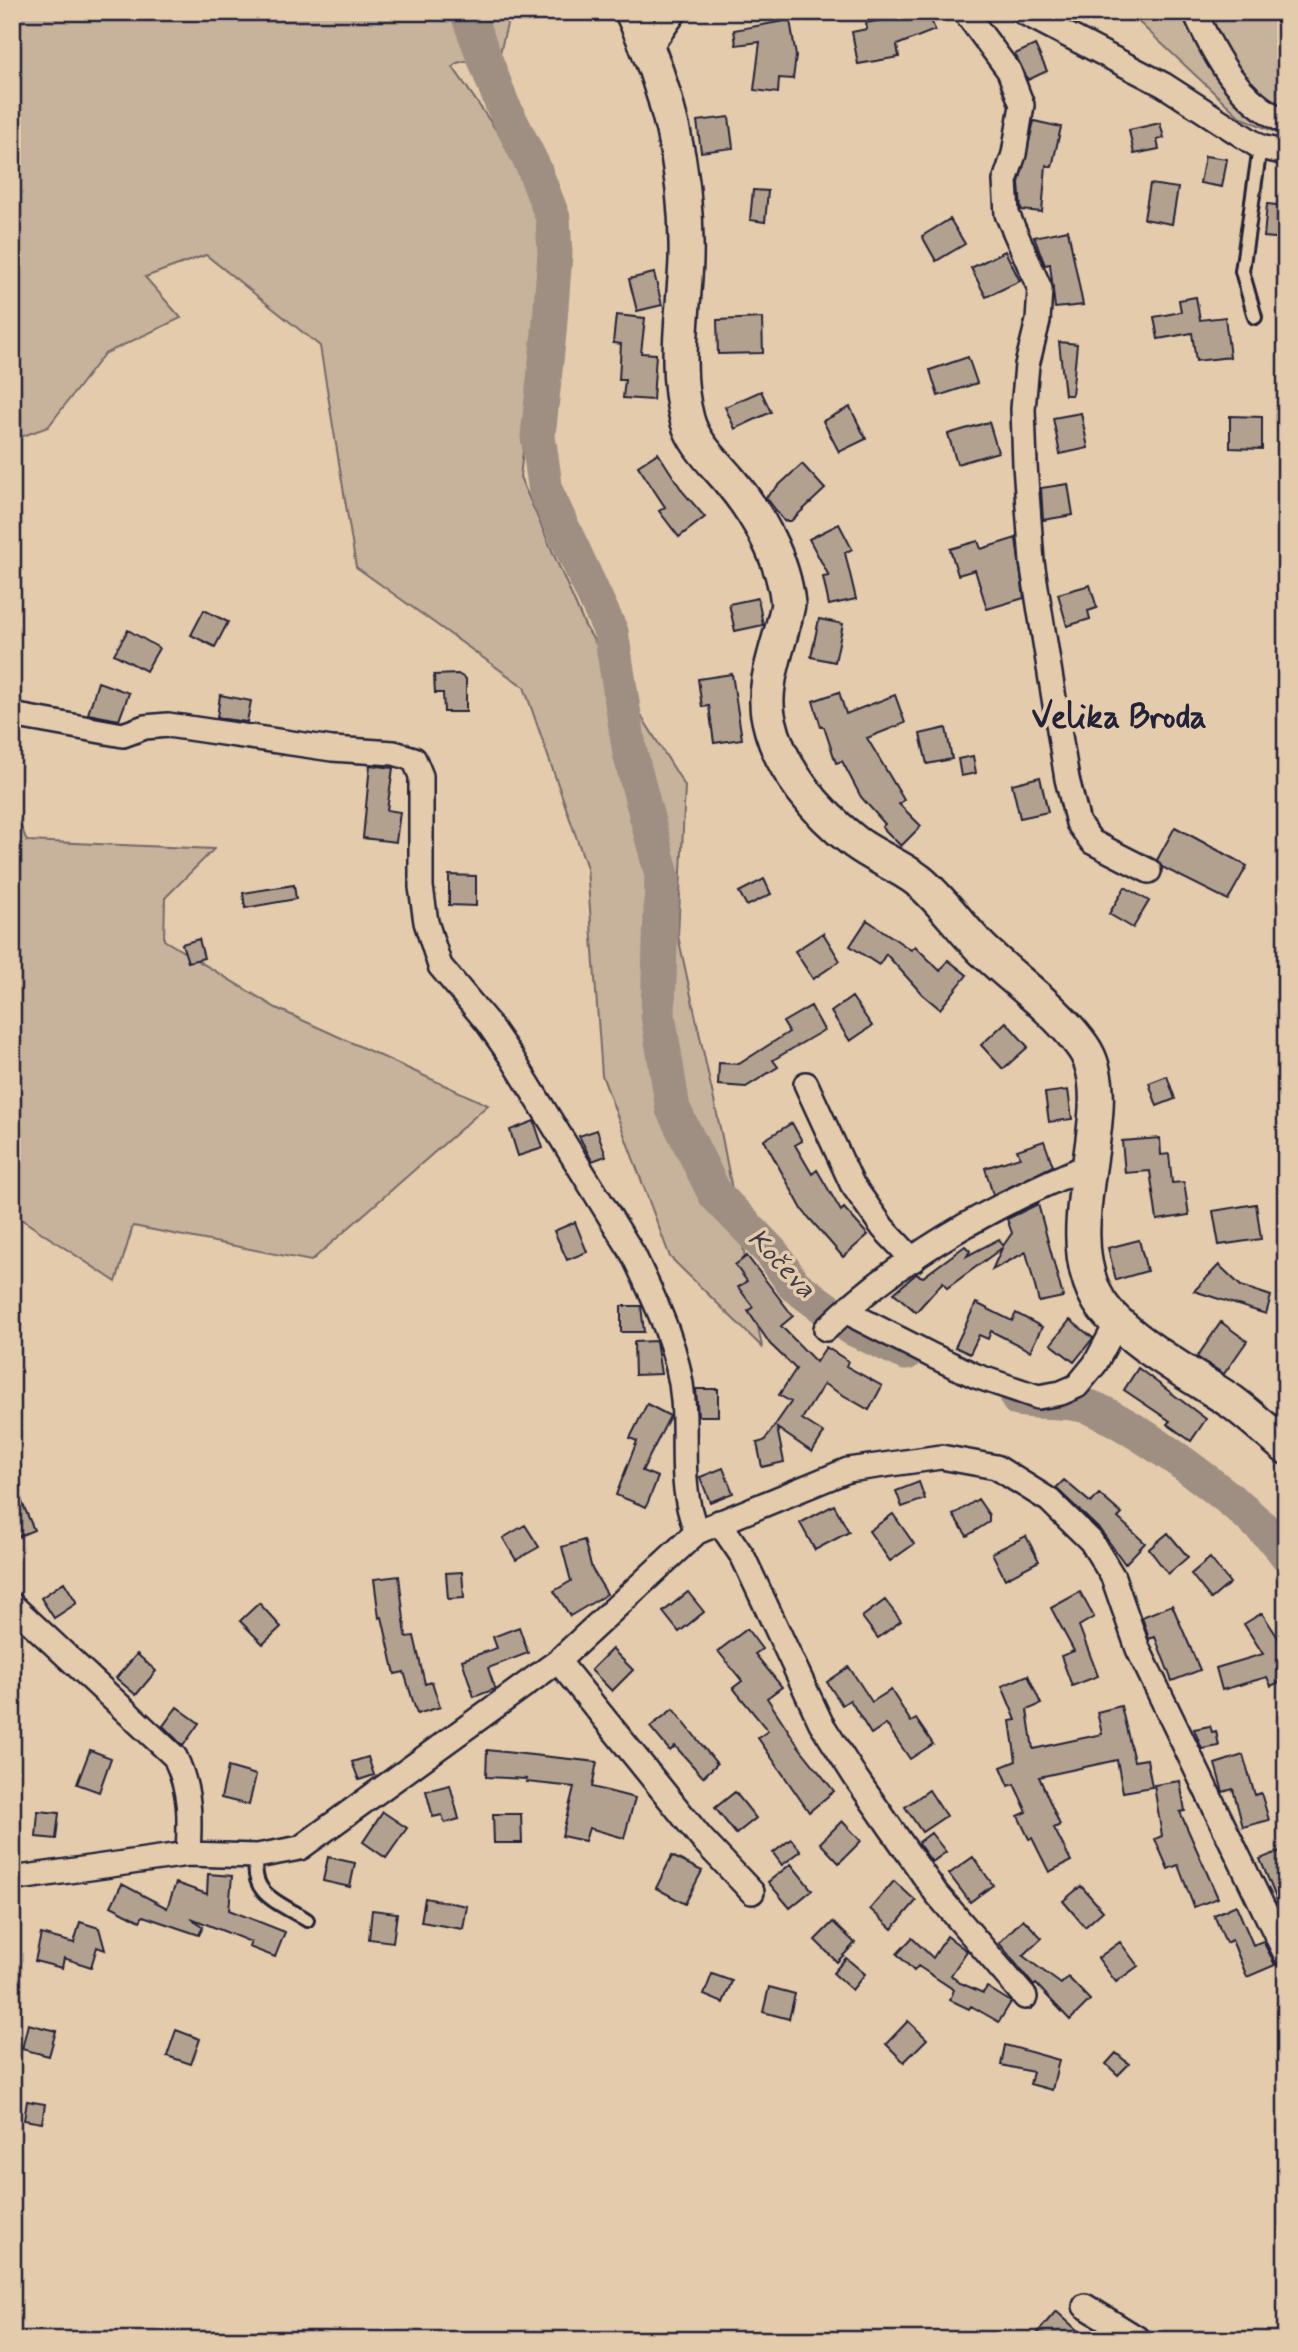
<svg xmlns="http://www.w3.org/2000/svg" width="1298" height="2352" viewBox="0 0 1298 2352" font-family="Mynerve,sans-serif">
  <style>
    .green { fill: #c7b29b; stroke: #746a6b; stroke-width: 2 }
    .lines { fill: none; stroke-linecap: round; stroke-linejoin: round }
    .river { stroke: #9e8f82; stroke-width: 35 }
    .building { fill: #b3a190; stroke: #22223b; stroke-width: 2 }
    .service-casing { stroke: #22223b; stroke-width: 18 }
    .minor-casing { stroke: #22223b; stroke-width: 28 }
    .secondary-casing { stroke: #22223b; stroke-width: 38 }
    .service { stroke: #e3cbab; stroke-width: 12 }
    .minor { stroke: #e3cbab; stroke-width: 23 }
    .secondary { stroke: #e3cbab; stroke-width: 33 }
    .labels { text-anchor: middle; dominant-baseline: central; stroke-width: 7; stroke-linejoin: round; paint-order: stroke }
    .water-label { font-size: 28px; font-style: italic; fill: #413d4d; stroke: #e3cbab }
    .district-label { font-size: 33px; font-weight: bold; fill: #22223b; stroke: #e3cbab }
  </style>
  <rect width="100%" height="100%" fill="#e3cbab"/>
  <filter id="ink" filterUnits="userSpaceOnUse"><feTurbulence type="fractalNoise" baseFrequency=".0143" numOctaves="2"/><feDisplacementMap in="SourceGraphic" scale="14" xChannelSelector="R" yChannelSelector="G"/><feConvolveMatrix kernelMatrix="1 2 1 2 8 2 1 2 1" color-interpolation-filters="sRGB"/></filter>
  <g filter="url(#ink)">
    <path class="green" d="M12 12H510L500 53 457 63 453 67 544 200 539 313 520 477 585 626 685 786 678 936 722 1137 762 1347 670 1257 602 1075 587 868 524 687 356 567 320 346 206 255 145 277 181 318 104 354 48 427 12 440Z
      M1128 12H1286V137L1240 117Z
      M12 805 27 841 214 849 165 898 164 940 276 1008 488 1105 311 1261 133 1226 116 1282 12 1213Z"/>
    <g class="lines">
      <path class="river" d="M467 12 502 104 533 166 553 218 555 254 549 333 538 436 546 492 611 632 630 753 662 875 658 1015 673 1109 715 1194 772 1253 794 1285 852 1328 906 1353
        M1018 1399C1039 1403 1063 1400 1083 1405 1126 1416 1262 1517 1286 1554"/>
    </g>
    <path class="building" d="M898 12H928L935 30 897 45 899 57 858 64 852 32 867 29 866 23 900 17Z
      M790 20 796 56 793 79 779 78 778 93 754 90 760 42 736 45 734 30Z
      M1035 45 1047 71 1028 80 1015 54Z
      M729 117 733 148 701 152 697 121Z
      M1034 121 1061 127 1052 167 1046 165 1042 212 1021 210 1019 183Z
      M1160 123 1164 138 1157 140 1159 149 1134 154 1129 130Z
      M1205 156 1227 159 1222 187 1200 183Z
      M1150 184 1178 188 1172 224 1144 219Z
      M753 190 768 191 765 222 750 220Z
      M1267 204 1286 206V239L1264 237Z
      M950 219 965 244 936 261 922 236Z
      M1068 230 1083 305 1055 308 1050 264 1045 265 1034 237Z
      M1005 251 1020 281 986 297 971 268Z
      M654 273 662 305 637 311 629 279Z
      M1196 297 1200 320 1225 317 1230 357 1196 361 1192 333 1158 339 1154 317 1181 312 1179 300Z
      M616 315 645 318 641 353 656 354 653 400 623 398 625 380H619L621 344 613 343Z
      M762 318 763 353 718 354 717 320Z
      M1059 342 1077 344 1072 395H1065Z
      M968 357 977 383 938 396 930 370Z
      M761 391 771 412 735 429 725 407Z
      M850 407 866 439 839 452 823 421Z
      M1081 413 1088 448 1060 454 1053 418Z
      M1230 416 1262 417V449L1230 448Z
      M989 422 998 452 957 464 948 434Z
      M658 453 683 492 705 517 679 537 659 511 665 507 638 466Z
      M802 464 825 489 791 521H784L766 497Z
      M1068 484 1073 515 1043 520 1041 488Z
      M839 524 852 549 845 553 856 599 829 605 823 577 829 576 809 539Z
      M1016 538 1024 598 987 609 975 570 958 575 950 549 978 541 981 549Z
      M1090 585 1097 608 1088 611 1090 619 1067 626 1058 594Z
      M758 598 763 625 735 631 729 604Z
      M204 610 228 622 215 647 191 635Z
      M819 619 843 624 835 662 811 657Z
      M128 630 159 648 146 671 114 654Z
      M458 674 466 679V712H444L443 693H435L434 675Z
      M732 674 742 739 714 743 709 706 702 707 698 679Z
      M98 682 129 693 119 720 88 714Z
      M839 692 846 714 895 695 905 723 867 738 904 800 899 804 921 826 901 846 882 827 885 824 861 797 842 761 836 763 824 727H821L813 701Z
      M220 695 251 701 247 722 217 718Z
      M946 728 952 759 927 764 920 734Z
      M973 756 976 773 961 776 958 759Z
      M370 765 393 768 387 810 400 812 396 842 363 838Z
      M1040 777 1048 812 1020 818 1012 784Z
      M1175 827 1247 866 1228 900 1162 867 1157 860Z
      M449 875 476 876V906L449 905Z
      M764 879 771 894 747 906 739 892Z
      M294 885 296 899 245 908 243 893Z
      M1125 887 1149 901 1133 928 1109 914Z
      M867 920 911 950 915 946 940 971 948 960 967 975 940 1009 922 994 886 954 879 965 850 946Z
      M823 933 840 961 813 979 795 951Z
      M199 939 204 958 188 962 182 944Z
      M852 997 872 1026 850 1041 831 1012Z
      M811 1006 824 1030 773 1060 778 1067 746 1087 718 1085 719 1063 739 1064 789 1032 783 1022Z
      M1006 1022 1028 1047 1003 1069 981 1045Z
      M1167 1076 1175 1099 1157 1106 1149 1083Z
      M1068 1090 1072 1119 1049 1122 1045 1093Z
      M534 1121 543 1148 518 1156 510 1130Z
      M792 1123 802 1141 795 1145 812 1174 817 1170 841 1211 844 1208 868 1235 843 1257 803 1211 764 1140Z
      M597 1130 606 1156 592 1161 579 1136Z
      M1160 1138 1161 1155 1169 1154 1172 1183 1184 1182 1189 1215 1157 1220 1150 1171 1125 1173 1122 1141Z
      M1044 1141 1053 1166 993 1195 985 1168 1020 1157 1017 1150Z
      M1038 1204 1063 1297 1039 1302 1026 1252 992 1270 1002 1248 947 1288 943 1282 916 1312 894 1293 916 1274 923 1277 965 1246 970 1251 967 1256 999 1239 1003 1246 1012 1233 1007 1219Z
      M1256 1204 1261 1239 1219 1245 1213 1211Z
      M575 1222 587 1252 567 1260 554 1231Z
      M1139 1240 1147 1271 1116 1280 1108 1248Z
      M747 1256 793 1316 781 1326 816 1362 826 1347 848 1361 846 1366 882 1386 869 1410 824 1384 802 1419 824 1433 812 1452 777 1428 784 1462 762 1467 757 1443 764 1441 791 1402 779 1395 796 1369 770 1344 748 1311 753 1307 738 1287 747 1281 735 1265Z
      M1219 1265 1241 1286 1271 1296 1266 1314 1194 1291Z
      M976 1303 1012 1321 1016 1313 1042 1327 1030 1351 991 1331 988 1339 979 1335 970 1354 955 1347Z
      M621 1306H641L644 1332H621Z
      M1070 1320 1093 1338 1074 1362 1051 1344Z
      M1221 1322 1247 1341 1224 1374 1197 1357Z
      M656 1341 661 1374 635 1375 634 1342Z
      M1138 1368 1206 1419 1191 1441 1167 1424 1170 1421 1124 1390Z
      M696 1389H718V1416H698Z
      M647 1404 670 1416 642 1471 658 1477 646 1507 616 1495 637 1441 630 1438Z
      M723 1468 733 1493 710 1502 700 1477Z
      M12 1479 34 1530 12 1539Z
      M1064 1480 1091 1503 1099 1494 1122 1514 1118 1518 1145 1543 1125 1564 1101 1531 1056 1488Z
      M919 1482 925 1499 902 1507 896 1491Z
      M978 1499 989 1515V1522L967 1536 953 1515Z
      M834 1505 849 1532 815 1550 800 1523Z
      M893 1514 914 1544 890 1561 869 1531Z
      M525 1525 539 1547 516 1560 503 1538Z
      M1168 1533 1188 1557 1168 1574 1149 1549Z
      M1026 1536 1039 1561 1005 1579 992 1553Z
      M584 1540 592 1569 607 1594 570 1616 554 1591 571 1581 562 1547Z
      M1210 1558 1230 1583 1211 1599 1191 1574Z
      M462 1572 464 1598 448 1599 446 1573Z
      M399 1576 406 1637 414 1636 425 1684 432 1682 440 1707 417 1714 404 1672 395 1674 382 1617 379 1618 374 1579Z
      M64 1582 77 1603 54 1618 41 1598Z
      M688 1592 704 1612 679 1632 663 1612Z
      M1080 1592 1094 1617 1079 1626 1098 1676 1072 1686 1061 1656 1074 1651 1051 1608Z
      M885 1600 901 1621 878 1638 862 1617Z
      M259 1603 281 1627 263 1644 240 1621Z
      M1172 1605 1200 1670 1172 1681 1155 1637 1149 1639 1142 1617Z
      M1262 1613 1286 1650V1679L1271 1686 1267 1677 1222 1690 1216 1668 1263 1654 1244 1624Z
      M519 1627 528 1653 488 1668 495 1689 474 1697 462 1660 497 1648 493 1637Z
      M747 1629 762 1649 755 1654 782 1687 767 1698 799 1747 834 1791 809 1812 758 1738 768 1731 733 1688 742 1681 718 1651Z
      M612 1649 633 1670 612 1691 591 1670Z
      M137 1654 156 1671 136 1695 116 1678Z
      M849 1667 872 1702 891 1690 911 1722 916 1719 933 1744 910 1759 886 1724 871 1734 850 1700 842 1705 827 1682Z
      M1028 1675 1041 1704 1027 1710 1033 1749 1102 1734 1097 1712 1121 1706 1134 1761 1147 1759 1152 1787 1123 1792 1117 1760 1039 1777 1060 1825 1054 1828 1071 1861 1049 1872 1032 1838 1029 1839 1018 1816 1027 1812 1014 1784 1009 1786 1001 1767 1016 1761 1010 1721 1016 1720 1002 1686Z
      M177 1707 199 1723 183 1746 163 1726Z
      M673 1709 717 1764 703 1777 675 1746 670 1751 650 1727Z
      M1210 1726 1212 1732 1216 1731 1219 1746 1202 1749 1194 1729Z
      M90 1750 111 1758 99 1792 77 1784Z
      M487 1750 597 1762 592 1787 635 1798 624 1838 589 1828 585 1841 562 1836 574 1787 526 1782 527 1779 486 1777Z
      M1243 1755 1255 1795 1261 1793 1269 1820 1243 1827 1233 1789 1223 1792 1215 1764Z
      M368 1757 374 1775 359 1780 352 1762Z
      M228 1767 256 1775 249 1805 221 1798Z
      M1180 1781 1185 1811 1180 1812 1218 1898 1194 1907 1178 1865 1168 1869 1155 1839 1162 1836 1154 1785Z
      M450 1785 459 1819 445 1823 442 1815 433 1817 426 1791Z
      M929 1790 946 1816 922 1832 905 1807Z
      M735 1792 756 1818 736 1834 715 1808Z
      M38 1811 59 1813 56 1839 36 1837Z
      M383 1812 407 1828 386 1858 363 1842Z
      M493 1814H521L522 1843H494Z
      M842 1821 861 1841 839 1863 820 1843Z
      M931 1833 946 1852 932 1862 918 1843Z
      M791 1839 801 1851 782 1865 773 1853Z
      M1280 1851 1286 1866V1922L1260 1859Z
      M672 1856 702 1871 685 1904 656 1888Z
      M328 1857 355 1863 350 1887 323 1881Z
      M973 1857 993 1885 970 1902 949 1874Z
      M791 1864 812 1890 790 1908 768 1882Z
      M208 1874 232 1876 229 1910 285 1932 275 1957 249 1947 251 1942 191 1918 203 1927 199 1935 143 1916 140 1921 111 1906 122 1884 167 1908 176 1883 207 1894Z
      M894 1881 916 1901 892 1929 870 1909Z
      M1081 1886 1103 1911 1085 1927 1063 1901Z
      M425 1898 467 1906 463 1929 421 1922Z
      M1236 1905 1253 1945 1263 1941 1275 1965 1247 1977 1232 1940 1226 1943 1214 1915Z
      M372 1910 397 1913 393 1942 369 1939Z
      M1023 1919 1042 1938 1023 1956 1061 1984 1068 1977 1090 2000 1070 2020 1036 1984 1034 1986 999 1943Z
      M80 1922 99 1928 105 1950 97 1947 91 1967 64 1958 62 1968 35 1961 41 1934 74 1943Z
      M833 1922 855 1943 837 1962 815 1940Z
      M947 1936 967 1951 951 1975 958 1982 983 1993 987 1987 1011 2002 999 2022 971 2006 969 2009 950 2000 954 1990 918 1966 914 1971 897 1954 912 1938 933 1958Z
      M1120 1942 1138 1966 1116 1982 1098 1958Z
      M846 1958 865 1974 852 1990 833 1973Z
      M712 1974 732 1981 723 2003 704 1995Z
      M769 1987 795 1994 789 2019 763 2012Z
      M908 2021 927 2039 904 2062 886 2044Z
      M28 2024 56 2031 49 2056 22 2049Z
      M176 2030 200 2039 191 2064 167 2056Z
      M1005 2045 1059 2060 1052 2090 1030 2084 1033 2072 1001 2065Z
      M1116 2053 1129 2064 1118 2075 1106 2064Z
      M27 2101 45 2104 42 2123 24 2120Z
      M1056 2311 1088 2340H1047L1038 2332Z"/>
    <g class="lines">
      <defs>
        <path id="service" d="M1255 317 1242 271 1260 147
          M257 1856C248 1895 279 1902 307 1920"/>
        <path id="minor" d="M965 12 1009 71 1022 105 1014 154 1005 181 1007 214 1040 289 1038 321 1027 365 1023 409 1025 465 1032 562 1067 779 1078 823 1092 842 1149 871
          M1023 12 1164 85 1260 147 1286 153
          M1195 12C1215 58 1239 101 1286 122
          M649 48 675 12
          M12 715 123 735 145 727 168 725 332 749 394 753 414 759 421 776V887L426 922 440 966 487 1022 512 1058 633 1254C655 1301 679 1348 683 1400 687 1446 678 1488 697 1532
          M806 1084 852 1184 883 1228 913 1260
          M851 1305 858 1318 933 1356 976 1376 1038 1397 1061 1393 1077 1386 1095 1364 1117 1323
          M826 1329C898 1258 995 1204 1088 1166
          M719 1522 743 1557 821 1723 856 1778 936 1893 1025 1997
          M12 1605 175 1757C191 1791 190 1818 188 1854
          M558 1661 701 1838 752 1892
          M12 1879 188 1854 257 1856 300 1848 558 1661 697 1532 848 1470 941 1457 996 1467 1049 1500 1091 1541 1113 1577 1138 1649 1286 1955
          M1085 2306 1140 2340"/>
        <path id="secondary" d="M632 12C669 91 688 173 686 260 684 312 673 368 687 419 693 443 714 462 729 480 757 513 784 560 788 604 782 639 760 684 769 720 779 768 817 813 855 842 875 857 900 866 919 881 942 900 961 928 982 949 1015 981 1056 1009 1083 1047 1124 1105 1053 1225 1099 1301 1121 1337 1195 1377 1232 1402 1251 1416 1268 1432 1286 1447"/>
      </defs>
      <use href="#service" class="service-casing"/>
      <use href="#minor" class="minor-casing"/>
      <use href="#secondary" class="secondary-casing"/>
      <use href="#service" class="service"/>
      <use href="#minor" class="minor"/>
      <use href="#secondary" class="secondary"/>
    </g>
  </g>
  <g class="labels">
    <g class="water-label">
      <text transform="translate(781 1264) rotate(46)">Kočeva</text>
    </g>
    <g class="district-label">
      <text x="1119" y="718">Velika Broda</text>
    </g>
  </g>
  <rect width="1298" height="2352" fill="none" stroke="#e3cbab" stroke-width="42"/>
  <rect x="21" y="21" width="1256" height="2310" fill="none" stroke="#22223b" stroke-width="2.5" filter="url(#ink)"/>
</svg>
